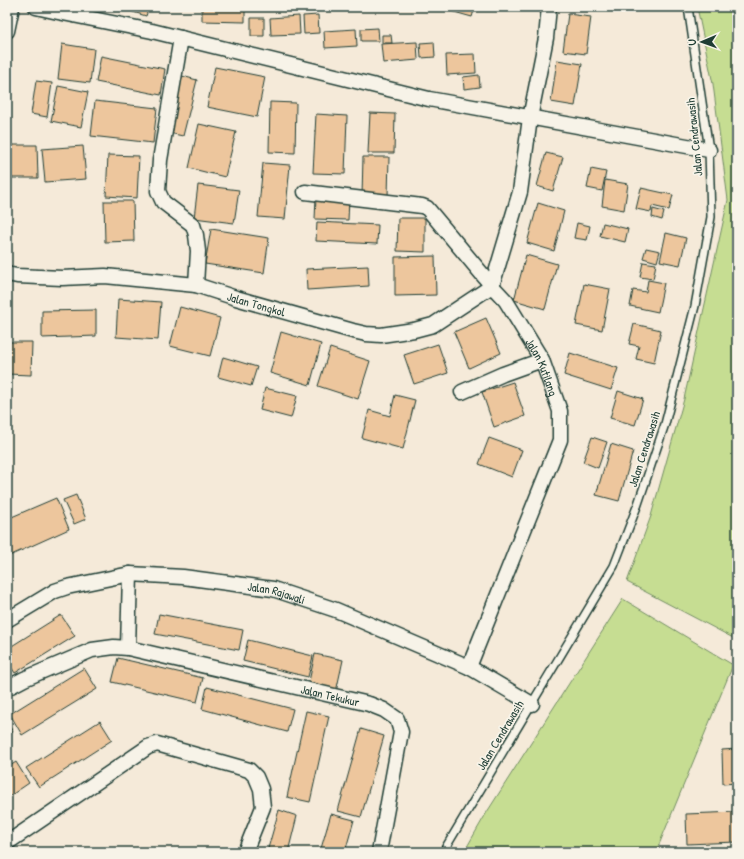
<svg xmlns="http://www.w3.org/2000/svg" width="744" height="859" viewBox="0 0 744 859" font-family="'Patrick Hand',sans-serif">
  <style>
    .green { fill: #c6dd92; stroke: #728d63 }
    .building { fill: #edc69d; stroke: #1f3d34 }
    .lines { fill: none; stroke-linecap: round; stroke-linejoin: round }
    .lane-casing { stroke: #1f3d34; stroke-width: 10 }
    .street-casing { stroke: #1f3d34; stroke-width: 17 }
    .lane { stroke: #f7f3e8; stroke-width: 7 }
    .street { stroke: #f7f3e8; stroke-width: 14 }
    .labels { text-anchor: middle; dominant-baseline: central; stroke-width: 3.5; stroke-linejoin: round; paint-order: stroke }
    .street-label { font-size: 12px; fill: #1f3d34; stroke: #f7f3e8 }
  </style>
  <rect width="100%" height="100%" fill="#f5ead9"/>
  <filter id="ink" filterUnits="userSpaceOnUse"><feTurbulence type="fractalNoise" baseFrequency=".025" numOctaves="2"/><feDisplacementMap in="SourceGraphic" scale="8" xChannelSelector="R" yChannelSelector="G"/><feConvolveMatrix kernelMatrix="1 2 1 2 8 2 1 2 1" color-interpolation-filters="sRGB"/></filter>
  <g filter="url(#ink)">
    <path class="green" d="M697 7H737V640L627 582 651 516 684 399 728 200 713 84Z
      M623 599 733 665 656 852H464L487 812Z"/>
    <path class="building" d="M117 7H149L146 16Z
      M202 7H245V22L202 21Z
      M448 7H475L472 17 447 10Z
      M568 14 591 17 586 54 563 51Z
      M318 15 319 33 304 34 303 16Z
      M299 16 300 34 271 35 270 18Z
      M251 18H264V36H251Z
      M378 28 379 41H361V29Z
      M356 29 357 46 325 48 324 31Z
      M382 35H391L392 43H382Z
      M417 42 418 60 383 63 381 44Z
      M434 42 435 57 421 58 420 43Z
      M62 44 94 49 90 83 58 79Z
      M475 54 476 73 447 75 446 55Z
      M101 56 165 69 161 95 96 82Z
      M557 60 582 64 575 106 551 102Z
      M215 67 265 77 257 117 207 107Z
      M479 75 480 87 464 89 463 77Z
      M182 76 197 80 183 136 169 133Z
      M36 81 52 83 47 117 31 114Z
      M58 86 88 92 81 127 51 121Z
      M95 101 157 108 153 143 91 136Z
      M270 102 296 103 295 153 269 152Z
      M370 113 395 114 394 153H368Z
      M316 114 347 116 345 174 313 173Z
      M199 124 236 132 225 177 189 168Z
      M7 145H37L38 178H7Z
      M83 146 86 179 45 182 42 149Z
      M546 153 563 157 553 191 537 186Z
      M108 155 139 156 137 198 106 196Z
      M363 157H389L388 196H362Z
      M263 163 290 165 285 219 258 217Z
      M591 169 606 172 602 191 587 188Z
      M605 180 628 184 624 210 602 206Z
      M198 185 239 190 234 223 194 218Z
      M641 188 673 195 669 210 652 206 651 212 636 209Z
      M316 198 349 199 348 220 315 219Z
      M104 201H133L134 241 105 242Z
      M538 203 564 211 554 251 527 243Z
      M653 209 664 212 662 220 652 217Z
      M398 218H425V252L397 251Z
      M317 222 378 225 377 244 316 241Z
      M577 223 590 226 587 240 574 238Z
      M603 223 628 229 625 242 600 236Z
      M211 229 269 238 264 273 205 264Z
      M666 233 686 238 680 265 660 261Z
      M646 248 660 251 657 262 643 258Z
      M526 255 557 264 545 309 514 300Z
      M435 256 436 295 395 296V257Z
      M643 262 656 264 653 279 640 277Z
      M368 266 369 286 307 290 306 269Z
      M648 280 664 283 658 312 630 306 633 290 646 292Z
      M584 284 610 289 602 330 576 325Z
      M118 299 161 302 158 340 116 337Z
      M180 307 220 318 210 356 170 346Z
      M96 310V336L42 338V311Z
      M486 318 501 353 469 368 454 332Z
      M634 324 661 330 654 363 636 359 639 346 629 344Z
      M281 332 321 344 310 385 270 373Z
      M7 342H32L31 375 7 374Z
      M438 344 448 373 414 384 404 355Z
      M330 348 370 361 358 399 318 386Z
      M570 353 618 368 611 390 564 375Z
      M223 357 257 367 251 386 218 377Z
      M513 382 525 416 494 427 482 392Z
      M265 388 297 396 291 418 260 410Z
      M618 391 643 399 635 425 610 418Z
      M395 395 415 400 403 449 362 438 369 410 390 416Z
      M592 437 607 442 598 468 583 462Z
      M489 438 522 450 512 477 479 464Z
      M611 444 633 451 619 501 596 495Z
      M76 495 86 519 74 524 63 500Z
      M56 498 69 529 7 557V519Z
      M159 614 243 630 239 650 155 634Z
      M61 615 75 636 15 673 7 661V649Z
      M248 640 313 656 308 677 243 661Z
      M315 654 343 660 336 692 308 686Z
      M118 658 203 678 197 702 112 682Z
      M84 668 97 689 22 735 10 714Z
      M207 687 293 709 287 732 202 709Z
      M306 711 329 716 310 802 287 797Z
      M100 721 112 740 39 787 26 768Z
      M7 722 13 732 7 736Z
      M361 729 384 736 361 817 338 811Z
      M737 749V783L723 784 722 750Z
      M16 762 29 783 7 798V768Z
      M279 810 297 816 288 852H267Z
      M737 812V842L687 844 686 814Z
      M331 814 354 820 345 852H320Z
      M707 850V852H683V851Z"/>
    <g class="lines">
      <defs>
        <path id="lane" d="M443 852 614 566 638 504 665 424 695 306 711 217 709 150 688 7"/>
        <g id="street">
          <path d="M36 7 58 12 152 31 429 99 709 150"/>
          <path d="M7 31 12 7"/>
          <path d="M181 38 160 160 158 191 163 202 193 225 196 235 198 251 196 285"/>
          <path id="s1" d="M305 192 422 206 427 208 492 286 506 301 542 360 560 411V440L469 667"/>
          <path id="s2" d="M7 274 17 276 62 278 105 276 196 285 236 298 353 331 366 334 381 335 414 330 433 325 492 286"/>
          <path d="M492 286 520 192 530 118 546 38 549 7"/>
          <path d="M462 392 503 374 542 360"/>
          <path id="s3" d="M7 620 55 591 67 587 130 574 183 577 273 589 336 610 469 667 532 704"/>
          <path d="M128 648 130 574"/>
          <path id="s4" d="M7 688 24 679 92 650 114 647 128 648 369 704 384 710 397 719 401 732 379 852"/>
          <path d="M7 843 148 747 157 744 249 770 256 777 261 789 263 807 245 852"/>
        </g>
      </defs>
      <use href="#lane" class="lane-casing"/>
      <use href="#street" class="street-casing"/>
      <use href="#lane" class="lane"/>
      <use href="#street" class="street"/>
    </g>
  </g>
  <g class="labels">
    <g class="street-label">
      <text transform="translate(694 137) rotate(-96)">Jalan Cendrawasih</text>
      <text stroke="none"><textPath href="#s2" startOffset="253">Jalan Tongkol</textPath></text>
      <text stroke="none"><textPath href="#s1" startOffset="321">Jalan Kutilang</textPath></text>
      <text transform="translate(644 449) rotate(-72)">Jalan Cendrawasih</text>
      <text stroke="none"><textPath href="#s3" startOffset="281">Jalan Rajawali</textPath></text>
      <text stroke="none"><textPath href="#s4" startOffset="337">Jalan Tekukur</textPath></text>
      <text transform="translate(500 735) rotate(-59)">Jalan Cendrawasih</text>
    </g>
  </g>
  <rect width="744" height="859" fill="none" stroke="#f7f3e8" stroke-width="24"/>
  <rect x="12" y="12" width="720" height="835" fill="none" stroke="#1f3d34" stroke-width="1.5" filter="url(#ink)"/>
  <g transform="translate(702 42) rotate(268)" stroke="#f7f3e8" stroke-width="3" paint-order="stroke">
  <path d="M0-3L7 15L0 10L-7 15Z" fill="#1f3d34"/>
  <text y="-6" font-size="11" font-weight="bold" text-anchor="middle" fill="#1f3d34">U</text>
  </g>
</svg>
